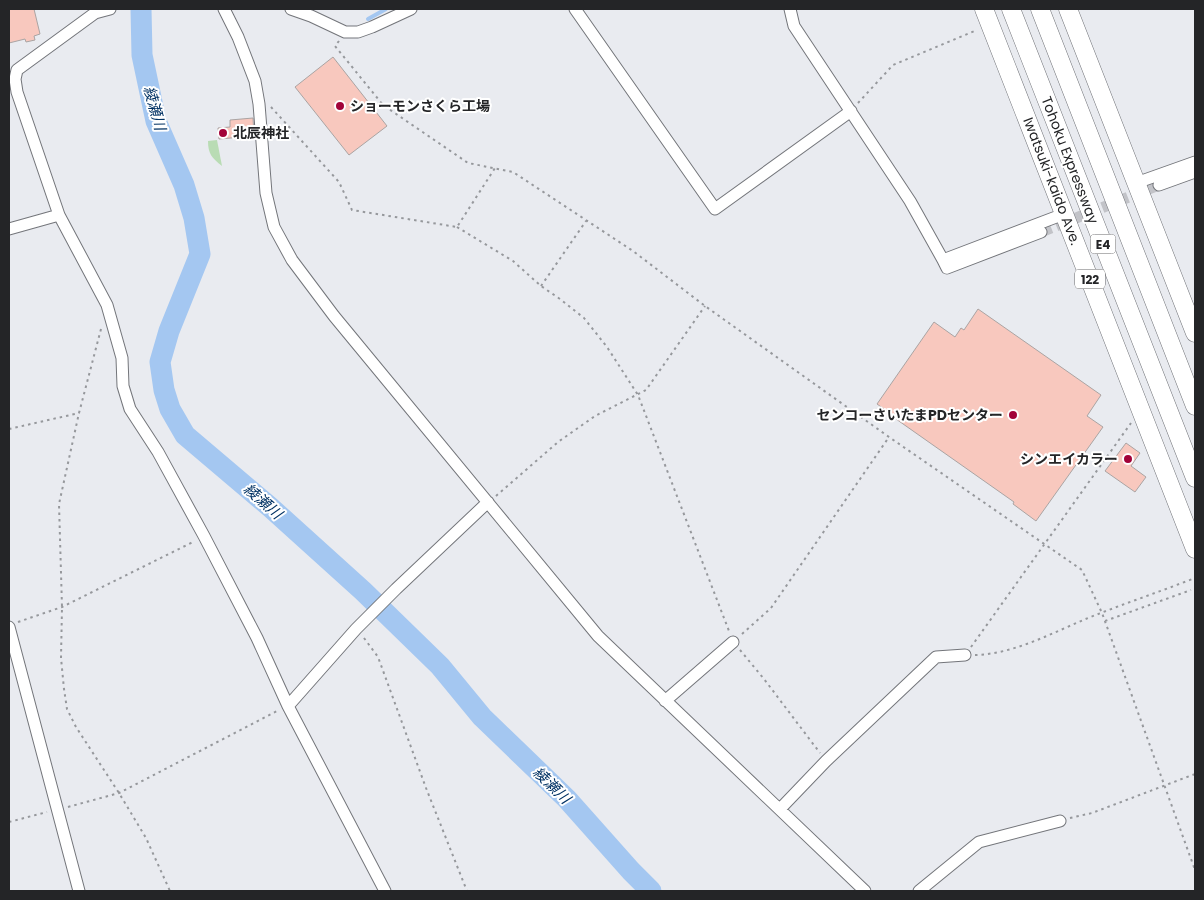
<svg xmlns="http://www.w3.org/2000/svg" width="1204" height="900" viewBox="0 0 1204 900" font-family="Poppins,'Noto Sans JP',sans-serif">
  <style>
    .green { fill: #b9dcb4 }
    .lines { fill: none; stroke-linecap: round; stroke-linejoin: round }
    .stream { stroke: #a4c7f1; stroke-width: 4 }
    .river { stroke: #a4c7f1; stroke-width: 21 }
    .building { fill: #f8c8be; stroke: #aaa4a3 }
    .minor-tunnel { stroke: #c2c3c8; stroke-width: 11; stroke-dasharray: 11 5.5; stroke-linecap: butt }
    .minor-casing { stroke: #73757a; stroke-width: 13 }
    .highway-casing { stroke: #73757a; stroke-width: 19 }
    .path { stroke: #96989c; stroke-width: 2; stroke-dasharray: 2.5 4; stroke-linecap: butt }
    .minor { stroke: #fff; stroke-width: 11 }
    .highway { stroke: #fff; stroke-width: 18 }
    .poi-dot { fill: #a20339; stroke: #fff; stroke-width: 2 }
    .labels { text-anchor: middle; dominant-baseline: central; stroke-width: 4; stroke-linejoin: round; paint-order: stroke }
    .shield { fill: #fff; stroke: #666668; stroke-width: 1 }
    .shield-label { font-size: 12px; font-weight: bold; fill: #242527 }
    .poi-label { font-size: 14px; font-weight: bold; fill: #242527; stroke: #fff; text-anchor: start }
    .street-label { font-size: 14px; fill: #242527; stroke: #fff }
    .water-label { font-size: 15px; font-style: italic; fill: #003163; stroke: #fff }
  </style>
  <rect width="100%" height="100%" fill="#e9ebf0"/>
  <path class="green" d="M217 140 222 166C212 158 208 154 208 141Z"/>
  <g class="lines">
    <path class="stream" d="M368 19 386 9"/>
    <path class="river" d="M141 9 142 55 156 121 184 185 194 218 200 254 169 331 160 362 164 390 170 409 185 435 270 507 363 591 440 666 482 717 567 799 631 871 651 891"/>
  </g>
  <path class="building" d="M9 9H34L40 34 34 36 35 40 26 42 25 39 9 43Z
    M333 57 387 126 349 155 295 87Z
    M253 118 254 136 219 139 218 128 230 127V120Z
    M978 309 1101 395 1087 416 1103 427 1036 521 1013 504 1014 502 896 419 897 418 877 404 934 322 955 337 961 328 964 330Z
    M1126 443 1140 453 1131 466 1146 477 1135 492 1105 471Z"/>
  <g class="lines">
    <path class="minor-tunnel" d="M1041 232 1159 185"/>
    <defs>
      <path id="minor" d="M110 9 95 13 17 70 15 79 17 92 59 215 107 305 122 358 123 386 130 409 158 452 204 536 257 638 288 706 385 891
        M224 9 238 37 255 81 259 104 266 193 274 227 292 260 334 316 598 636 865 891
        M291 9 311 16 345 32H358L372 27 411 9
        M575 9 715 209 851 111
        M790 9 794 26 910 201 943 260 1064 214
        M1136 183 1195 162
        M1159 185 1195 172
        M9 229 59 215
        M943 260 947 268 1041 232
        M9 627 79 891
        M665 701 733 642
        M288 706 356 629 396 589 488 502
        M780 809 826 761 936 657 965 655
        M919 891 979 842 1060 821"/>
      <path id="highway" d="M984 9 1195 549
        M1011 9 1195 478
        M1040 9 1195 406
        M1068 9 1195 333"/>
    </defs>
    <use href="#minor" class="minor-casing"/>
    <use href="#highway" class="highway-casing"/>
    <path class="path" d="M339 41 335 46 383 105 468 163 513 172 633 251 705 306 889 437 1082 570 1102 613 1195 870
      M858 103 893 65 977 30
      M271 107 339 182 352 210 457 227 495 168
      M457 227 513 261 541 286 560 299 584 318 607 347 638 395 729 631
      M541 286 586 221
      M101 329 79 413 59 504 62 607 61 658 64 689 67 709 76 727 119 793 146 838 170 891
      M9 429 79 413
      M496 496 558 442 595 416 646 390 705 306
      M1105 621 1191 590
      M18 622 62 607 193 542
      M742 634 771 608 889 437
      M364 638 378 657 426 788 467 891
      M971 647 1131 423
      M740 650 764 679 820 753
      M975 655C1014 654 1052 633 1088 618 1123 604 1159 592 1195 578
      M68 807 119 793 277 711
      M1070 818 1092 813 1195 774
      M9 822 47 812"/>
    <use href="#minor" class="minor"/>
    <use href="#highway" class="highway"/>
  </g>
  <g class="poi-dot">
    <circle cx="340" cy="106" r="5"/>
    <circle cx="223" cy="133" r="5"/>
    <circle cx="1013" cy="415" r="5"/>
    <circle cx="1128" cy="459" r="5"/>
  </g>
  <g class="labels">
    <g class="shield">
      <rect x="1090.5" y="234.5" width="25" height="19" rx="4"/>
      <rect x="1075" y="269.5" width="30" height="19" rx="4"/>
    </g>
    <g class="shield-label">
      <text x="1103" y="244">E4</text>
      <text x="1090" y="279">122</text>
    </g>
    <g class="poi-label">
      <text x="350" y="106">ショーモンさくら工場</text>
      <text x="233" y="133">北辰神社</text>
      <text x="1003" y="415" text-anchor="end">センコーさいたまPDセンター</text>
      <text x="1118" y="459" text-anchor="end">シンエイカラー</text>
    </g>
    <g class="street-label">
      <text transform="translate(1070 160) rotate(69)">Tohoku Expressway</text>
      <text transform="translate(1052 181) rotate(69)">Iwatsuki-kaido Ave.</text>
    </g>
    <g class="water-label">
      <text transform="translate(155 108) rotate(75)">綾瀬川</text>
      <text transform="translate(263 501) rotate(41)">綾瀬川</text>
      <text transform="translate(552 785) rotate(44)">綾瀬川</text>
    </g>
  </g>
  <rect width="1204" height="900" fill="none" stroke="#242527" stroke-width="20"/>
</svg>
